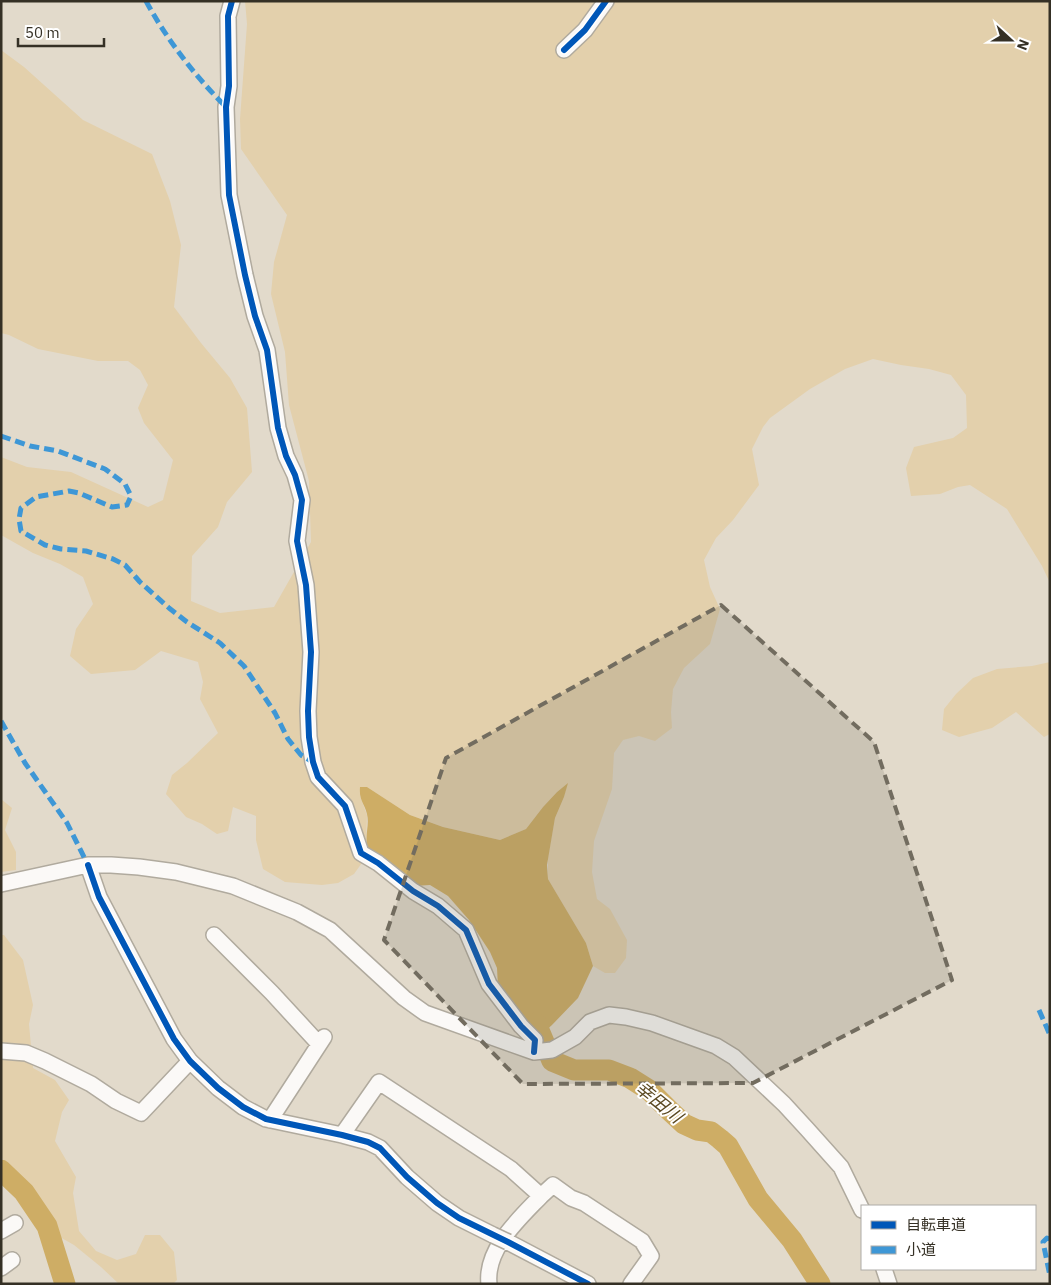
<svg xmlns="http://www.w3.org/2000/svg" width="1051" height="1285" viewBox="0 0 1051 1285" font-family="'IBM Plex Sans','Noto Sans JP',sans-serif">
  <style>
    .green { fill: #e3d0ac }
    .water { fill: #cead65 }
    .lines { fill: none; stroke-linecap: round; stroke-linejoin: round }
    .river { stroke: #cead65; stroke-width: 21 }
    .minor-casing { stroke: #b0aa9e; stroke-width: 18 }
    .minor { stroke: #fbf9f7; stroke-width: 15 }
    .minor-bridge-casing { stroke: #b0aa9e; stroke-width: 18; stroke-linecap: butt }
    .minor-bridge { stroke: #fbf9f7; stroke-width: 15 }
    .quiet { stroke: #3e97d6; stroke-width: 5; stroke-dasharray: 10 5; stroke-linecap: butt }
    .cycleway-casing { stroke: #fff; stroke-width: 9 }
    .cycleway { stroke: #0057b8; stroke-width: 6 }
    .marked { fill: #726c5f; fill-opacity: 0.2; stroke: #726c5f; stroke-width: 4; stroke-dasharray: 10 6; stroke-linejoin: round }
    .labels { text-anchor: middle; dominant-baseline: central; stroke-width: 4; stroke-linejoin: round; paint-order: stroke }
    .water-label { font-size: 18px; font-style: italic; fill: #5b4922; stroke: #fff }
  </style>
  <rect width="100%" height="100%" fill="#e2dacb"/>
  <path class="green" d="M245 1H1050V583L1042 566 1007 509 970 485 958 487 940 494 911 496 906 468 914 447 953 438 967 428 966 395 951 375 929 369 901 365 873 359 845 369 810 389 770 418 763 427 752 449 759 485 733 520 716 538 704 560 710 587 720 609 710 644 684 668 673 689 671 712 672 728 655 741 639 736 623 740 614 753 612 789 594 841 592 872 597 899 610 909 627 940 626 958 615 973H605L593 966 586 943 548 879V858L555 818 564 797 567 784 557 792 543 807 526 829 500 840 443 827 410 815 367 787 360 796 367 815 366 845 369 853 354 874 338 883 322 885 285 882 263 869 256 840V816L233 807 228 831 217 834 202 824 186 817 166 794 172 775 187 763 218 733 200 699 203 682 198 662 161 651 135 670 91 674 70 656 76 629 93 604 83 577 60 564 33 553 1 535V457L27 467 71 472 148 507 163 500 173 460 144 423 138 408 148 385 140 370 128 361H98L38 349 9 335 1 333V50L24 67 83 120 152 154 170 201 181 245 174 307 201 343 230 378 247 408 252 472 227 502 218 527 192 556 191 601 220 613 274 607 311 542 309 481 289 405 285 352 271 294 274 262 287 215 241 149 240 119 247 24Z
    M1050 662V734L1044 737 1016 712 992 728 959 737 942 730 944 709 956 694 973 678 997 669 1032 666Z
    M1 799 12 808 5 830 16 852V870L1 872Z
    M1 935H4L23 960 33 1005 29 1024 33 1068 55 1080 69 1100 62 1112 55 1141 76 1177 73 1193 79 1231 96 1251 117 1260 136 1254 145 1235H160L174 1252 177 1280 173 1284H119L101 1267 74 1245 58 1236 39 1204 19 1178 1 1157Z"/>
  <path class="water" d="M568 783 564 797 555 818 547 865 548 879 586 943 593 966 578 998 552 1025 541 1035 532 1032 498 987 497 968 490 952 469 920 448 896 430 885 414 886 369 853C363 838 370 827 367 814 364 802 359 801 360 787H367L410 815 443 827 500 840 526 829 543 807 557 792Z"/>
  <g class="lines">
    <path class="river" d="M536 1023 552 1061 574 1070H609L630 1078 649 1090 670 1111 684 1124 697 1130 711 1132 720 1139 728 1146 758 1199 792 1240 820 1284
      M1 1170 24 1192 47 1226 65 1284"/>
    <defs>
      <path id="minor" d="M232 1 228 16 229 86 226 107 229 195 245 275 255 316 267 350 278 428 286 456 295 475 302 500 297 541 306 585 311 652 308 711 309 737 313 762 318 777 345 806 361 853 378 863 413 891 438 906 466 930 489 984 521 1026 535 1040 534 1052
        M564 50 585 30 606 1
        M88 865 99 897 174 1039 190 1061 218 1088 243 1107 266 1119 342 1135 368 1142 380 1148 407 1177 437 1203 459 1218 493 1235
        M1 884 88 865H111L139 867 176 872 233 886 297 912 330 930 404 998 425 1013 534 1052 552 1050 575 1037 590 1022 609 1015 626 1017 652 1023 716 1046 734 1057 784 1104 807 1129 841 1167 862 1210
        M214 935 272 993 319 1044
        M1 1051 26 1053 45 1061 91 1084 116 1101 141 1113 190 1061
        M270 1120 324 1037
        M342 1135 379 1082 511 1169 541 1196C519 1219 485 1249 489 1284
        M541 1196 553 1185 571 1198 584 1203 642 1241 651 1256 631 1284
        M1 1231 15 1223
        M508 1242 588 1284
        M1 1268 12 1260
        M884 1269 889 1284"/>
    </defs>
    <use href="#minor" class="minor-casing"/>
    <use href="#minor" class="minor"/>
    <defs>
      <path id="minor-bridge" d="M493 1235 508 1242"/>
    </defs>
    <use href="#minor-bridge" class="minor-bridge-casing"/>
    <use href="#minor-bridge" class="minor-bridge"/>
    <path class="quiet" d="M146 1C167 40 195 76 226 107
      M1 436 30 446 58 451 105 469 125 484 131 496 127 505 112 507 79 493 69 491 36 497 21 508 19 519 21 531 45 545 61 549 86 551 113 559 125 565 140 582 169 608 187 622 220 643 244 666 275 713 288 739 301 755 313 762
      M1 721 25 763 67 823 88 865
      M1039 1010 1050 1035
      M1050 1239 1047 1238 1043 1242 1050 1276"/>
    <defs>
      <path id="cycleway" d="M232 1 228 16 229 86 226 107 229 195 245 275 255 316 267 350 278 428 286 456 295 475 302 500 297 541 306 585 311 652 308 711 309 737 313 762 318 777 345 806 361 853 378 863 413 891 438 906 466 930 489 984 521 1026 535 1040 534 1052
        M564 50 585 30 606 1
        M88 865 99 897 174 1039 190 1061 218 1088 243 1107 266 1119 342 1135 368 1142 380 1148 407 1177 437 1203 459 1218 508 1242 588 1284"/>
    </defs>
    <use href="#cycleway" class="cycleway-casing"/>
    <use href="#cycleway" class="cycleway"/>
  </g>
  <path class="marked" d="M721 605 874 742 952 980 753 1083 523 1084 384 940 446 758Z"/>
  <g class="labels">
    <g class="water-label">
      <text transform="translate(659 1102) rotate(39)">幸田川</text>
    </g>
  </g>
  <rect width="1051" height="1285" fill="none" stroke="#353025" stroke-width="5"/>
  <rect x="861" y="1205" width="175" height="65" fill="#ffffff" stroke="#aeaca8"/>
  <rect x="871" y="1221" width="25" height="8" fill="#0057b8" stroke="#aeaca8"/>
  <text x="906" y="1230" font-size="15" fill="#353025">自転車道</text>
  <rect x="871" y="1246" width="25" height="8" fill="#3e97d6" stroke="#aeaca8"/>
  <text x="906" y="1255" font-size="15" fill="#353025">小道</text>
  <g transform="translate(1011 40) rotate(111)" stroke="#ffffff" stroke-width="4" paint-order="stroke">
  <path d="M0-4L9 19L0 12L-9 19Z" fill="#353025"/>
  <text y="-8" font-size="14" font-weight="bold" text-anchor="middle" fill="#353025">N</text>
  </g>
  <path d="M18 38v8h86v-8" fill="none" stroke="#353025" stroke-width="2.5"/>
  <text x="25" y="38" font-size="15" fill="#353025" stroke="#ffffff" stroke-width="4" paint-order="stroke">50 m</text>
</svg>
